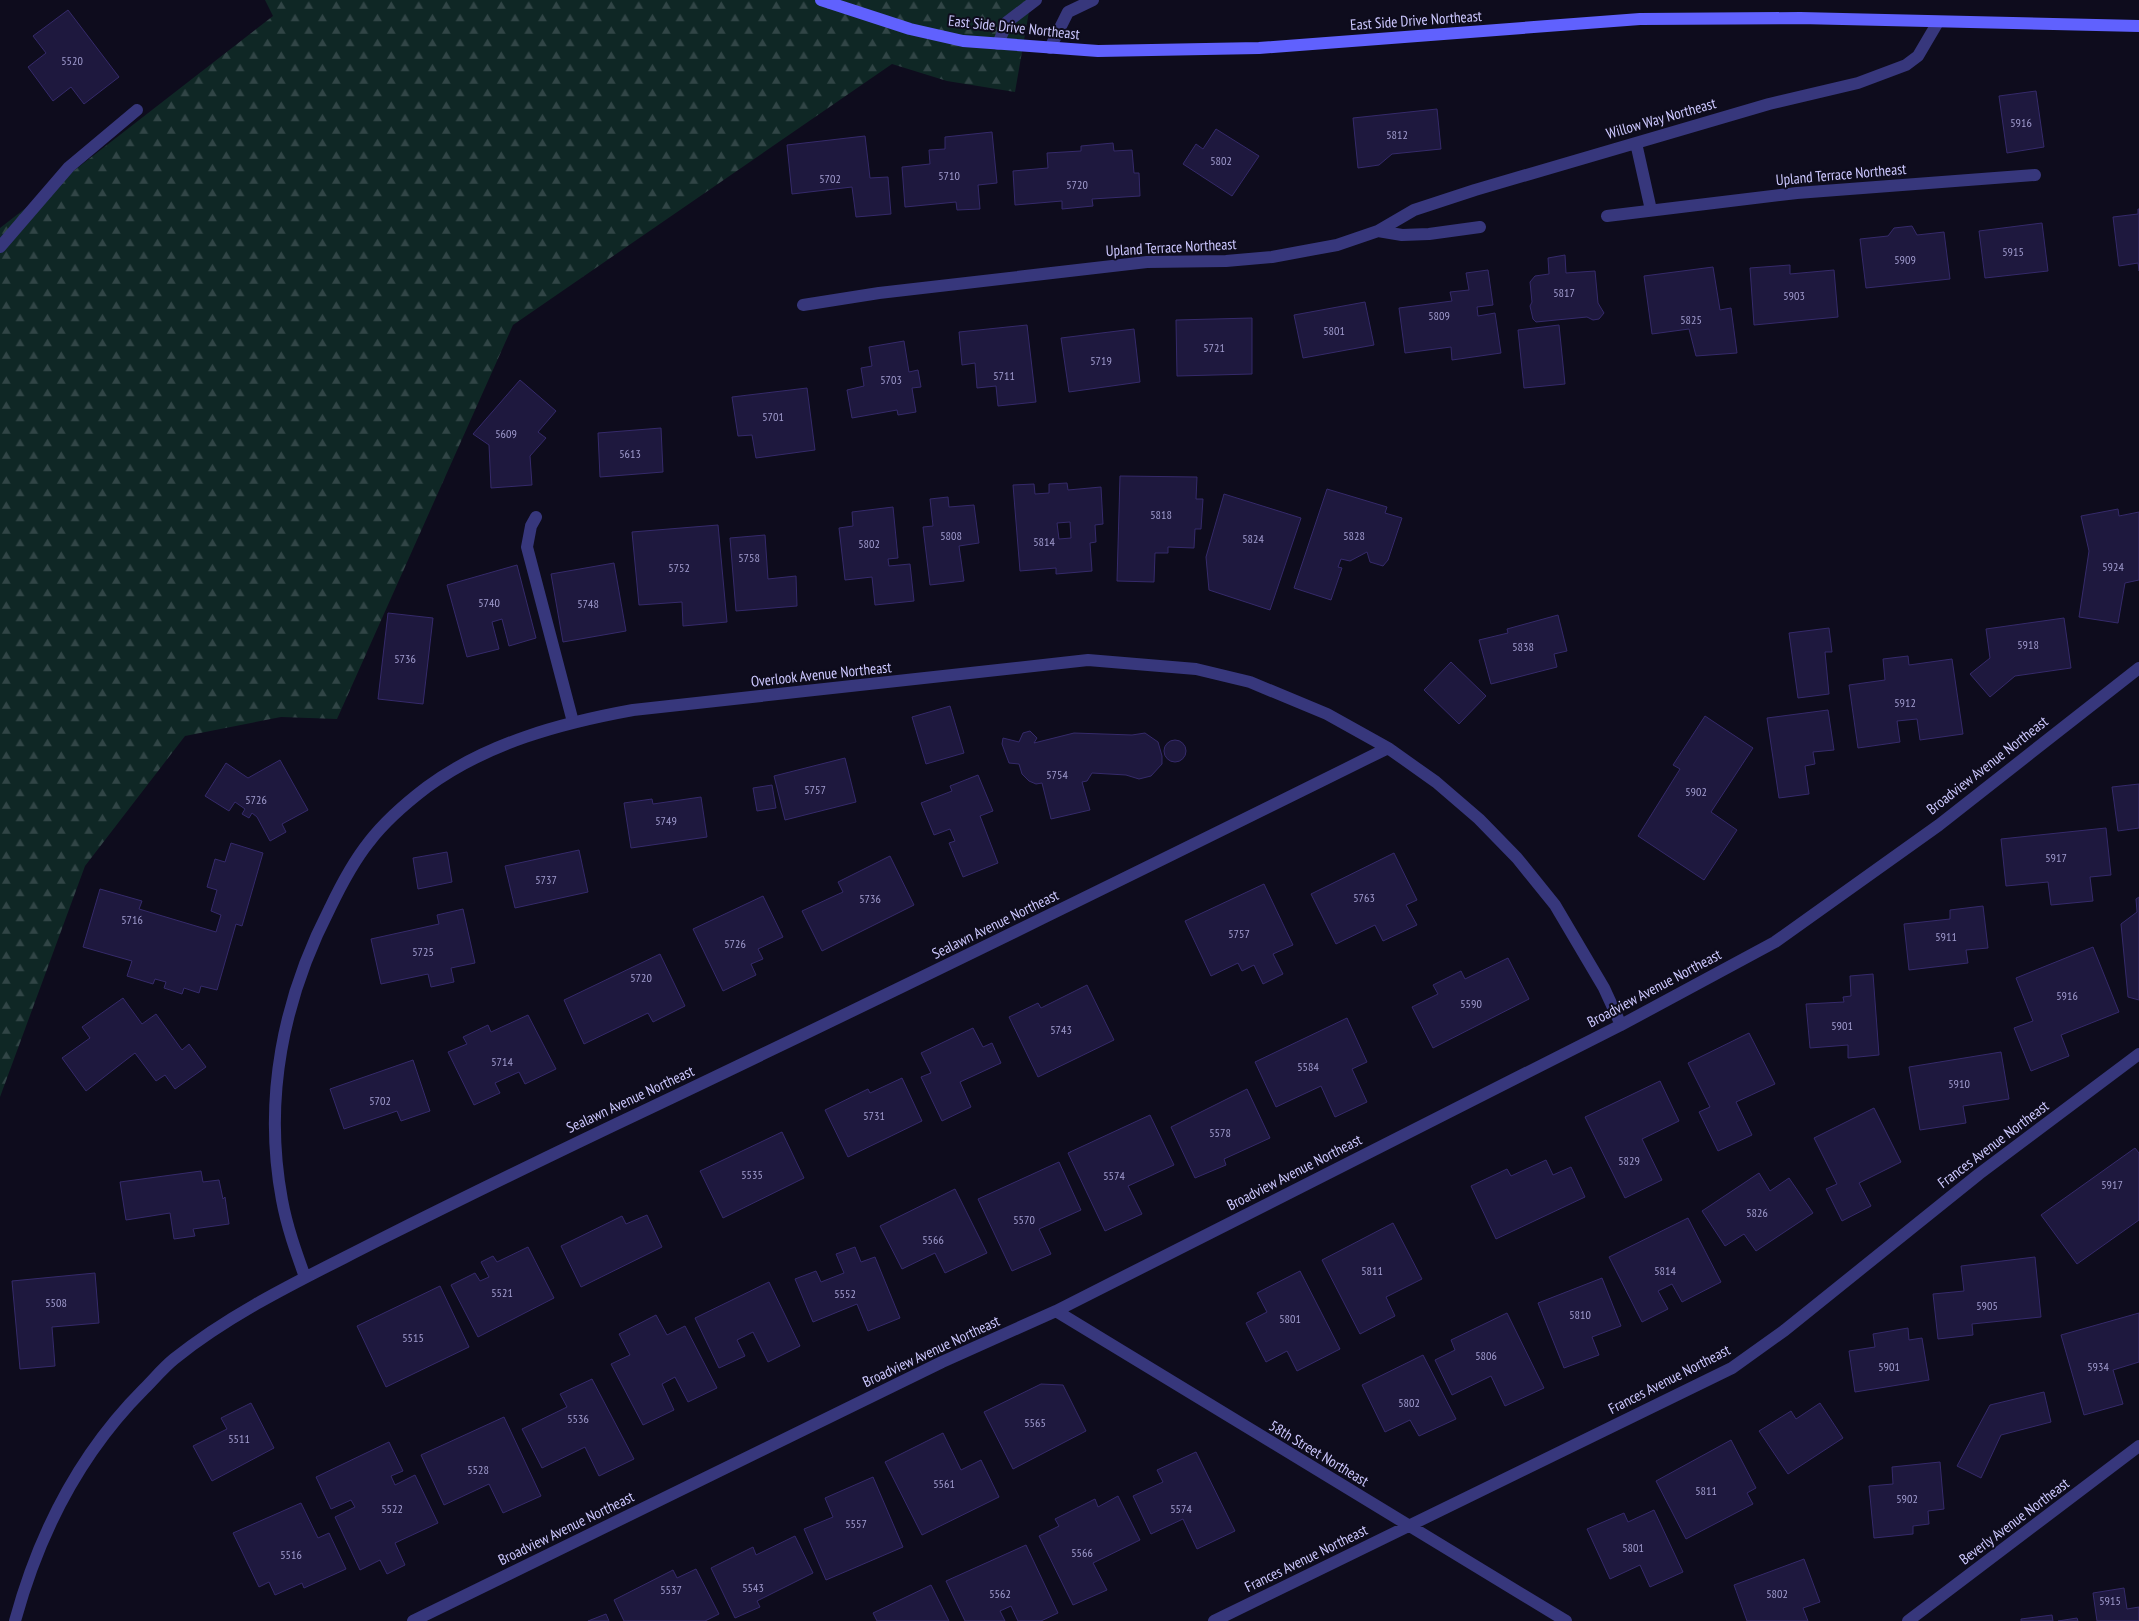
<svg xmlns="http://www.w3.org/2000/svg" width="2139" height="1621" viewBox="0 0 2139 1621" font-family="'PT Sans Narrow',sans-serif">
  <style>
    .forest { fill: url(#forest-firs) }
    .building { fill: #1e183e; stroke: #352a6a; fill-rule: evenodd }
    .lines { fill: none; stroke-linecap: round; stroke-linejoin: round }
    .service { stroke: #37377c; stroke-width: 12 }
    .minor { stroke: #37377c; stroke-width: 12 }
    .secondary { stroke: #6061fe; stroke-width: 12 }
    .labels { text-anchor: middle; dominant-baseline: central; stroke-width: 4; stroke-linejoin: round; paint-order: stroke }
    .number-label { font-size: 12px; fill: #a19ccf }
    .street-label { font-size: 15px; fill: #cdc8ff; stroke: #0e0c1d }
  </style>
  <defs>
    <pattern id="forest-firs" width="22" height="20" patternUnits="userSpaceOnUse" patternTransform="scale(1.25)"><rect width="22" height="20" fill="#0f2725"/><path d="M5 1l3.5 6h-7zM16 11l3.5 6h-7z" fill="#314546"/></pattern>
  </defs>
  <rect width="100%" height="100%" fill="#0e0c1d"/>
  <path class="forest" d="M265 0H1031L1015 92 947 81 892 64 513 325 337 719 281 717 185 736 85 866 0 1097V228L273 16Z"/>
  <path class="building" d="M68 10 119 77 84 104 71 87 53 101 28 67 46 53 33 36Z
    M2036 91 2044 147 2007 153 1999 96Z
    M1437 109 1441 149 1392 154 1379 165 1358 168 1353 118Z
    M1216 129 1259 156 1232 196 1183 164 1196 144 1203 149Z
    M992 132 997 183 978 185 980 209 957 210 956 202 905 207 902 167 930 164 929 150 945 149V137Z
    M865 136 870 178 888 177 891 214 856 217 852 187 792 194 787 145Z
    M1113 143 1114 151 1132 150 1134 173H1139L1140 196 1092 199 1093 206 1062 209V201L1015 205 1013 171 1048 168 1047 153 1081 151V146Z
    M2138 209H2139V271L2138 263 2119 266 2113 217 2138 214Z
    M2042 223 2048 271 1985 278 1979 231Z
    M1912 226 1917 235 1944 232 1950 279 1866 288 1860 239 1888 236 1894 228Z
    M1565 255 1566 273 1595 271 1598 303 1604 313 1599 319 1593 320 1587 317 1536 322 1533 319 1530 306 1532 302 1530 282 1535 276 1549 274 1548 258Z
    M1790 265V274L1834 270 1838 317 1754 325 1750 268Z
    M1713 267 1720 310 1731 308 1737 353 1696 356 1689 329 1652 334 1644 276Z
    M1488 270 1493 305 1477 307 1478 316 1495 313 1501 353 1452 360 1451 347 1405 353 1399 308 1452 301 1450 292 1469 290 1466 273Z
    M1365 302 1374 345 1303 358 1294 315Z
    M1252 318V374L1177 376 1176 320Z
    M1027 325 1036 402 998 406 996 386 977 388 975 363 962 365 959 332Z
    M1559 325 1565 384 1524 388 1518 330Z
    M1134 329 1140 382 1069 392 1061 338Z
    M904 341 909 372 918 370 921 387 912 388 916 412 898 415 897 410 852 418 847 390 864 386 861 368 872 366 869 347Z
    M520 380 556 411 538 432 546 438 530 456 532 485 491 488 489 445 473 434Z
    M807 388 815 450 756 458 752 435 738 436 732 397Z
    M661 428 663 472 600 477 598 433Z
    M1120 476 1197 477 1196 499H1203L1201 529H1195L1194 548 1168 547V553H1155L1154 582 1117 581Z
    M1067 483 1068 490 1101 487 1103 524 1095 525 1096 542 1090 543 1092 571 1056 574V568L1020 571 1013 485 1034 484 1035 494 1049 493V484ZM1070 522 1071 538 1059 539 1057 523Z
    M1327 489 1387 507 1385 513 1402 518 1388 560 1383 566 1370 562 1367 552 1350 561 1341 559 1338 567 1342 568 1331 600 1294 588Z
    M1224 494 1301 518 1270 610 1209 590 1206 557Z
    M948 497 949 507 974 505 979 543 959 546 964 581 930 585 923 527 933 526 930 499Z
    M893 507 898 558 888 559 889 566 910 564 914 601 875 605 872 577 845 580 839 528 853 526 852 512Z
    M2118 509 2119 516 2139 512V580L2125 583 2118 623 2079 617 2089 551 2081 516Z
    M718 525 727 622 683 626 682 602 639 605 632 532Z
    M765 535 768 579 796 576 797 606 736 611 730 538Z
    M614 563 626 631 563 642 551 574Z
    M517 565 536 638 509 646 502 619 492 622 499 649 467 657 447 585Z
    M388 613 433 618 423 704 378 699Z
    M1558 615 1567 651 1554 654 1557 667 1491 684 1479 640 1508 633 1507 629Z
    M2064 618 2071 668 2015 676 1990 697 1970 674 1990 658 1986 629Z
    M1829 628 1832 652H1825L1829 694 1798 698 1789 633Z
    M1908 656 1909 665 1952 659 1963 734 1920 740 1917 719 1897 721 1900 742 1858 748 1849 685 1885 680 1883 659Z
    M1451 662 1486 696 1459 724 1424 690Z
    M950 706 964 753 926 764 912 717Z
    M1828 710 1834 750 1813 752 1815 764 1805 766 1809 794 1779 798 1767 718Z
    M1705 716 1753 748 1711 812 1737 830 1704 880 1638 836 1680 769 1673 765Z
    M1030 731 1037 738 1034 743 1074 733 1132 735 1145 733 1158 742 1162 756V764L1151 776 1139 779 1126 775 1092 773 1087 781 1082 782 1090 810 1051 819 1042 783 1036 784 1029 781 1022 774 1019 764 1009 763 1002 744 1003 738 1019 742 1023 733Z
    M1164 751a11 11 0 1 1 22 0a11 11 0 1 1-22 0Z
    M845 758 856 802 785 820 774 776Z
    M280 760 308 810 282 824 286 832 270 841 257 817 252 813 249 818 242 814 245 809 235 802 229 811 205 796 226 763 248 778Z
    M978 775 993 811 980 816 998 863 963 877 949 843 955 841 950 829 934 835 921 803 952 791 950 786Z
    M2139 784V828L2118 831 2112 787Z
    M772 785 776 808 757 811 753 788Z
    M701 797 707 837 631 848 624 803 652 799 653 804Z
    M2106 828 2111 875 2090 877 2093 901 2051 905 2048 882 2006 886 2001 839Z
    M231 843 263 853 242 926 236 924 217 990 201 986 199 993 184 988 182 994 164 988 166 982 155 979 153 984 127 976 132 961 83 947 100 889 142 901 139 909 216 932 221 915 211 911 217 890 207 887 215 859 225 862Z
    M579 850 588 892 515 908 505 866Z
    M447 852 452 882 418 889 413 858Z
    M1394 853 1417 900 1406 905 1417 925 1383 941 1375 925 1336 944 1311 894Z
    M890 856 914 905 822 951 802 911 843 892 838 882Z
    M1264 884 1293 945 1273 954 1283 974 1263 984 1254 965 1242 971 1238 963 1211 976 1185 921Z
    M763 896 783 937 758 949 763 959 751 964 756 975 723 991 693 929Z
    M2139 897V1000L2128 997 2121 924 2137 912 2136 899Z
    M1983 906 1988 948 1966 950 1968 963 1909 970 1904 924 1950 919V910Z
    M463 909 475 963 451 968 454 982 431 987 428 974 381 984 371 939 439 924 437 915Z
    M2093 947 2119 1012 2061 1035 2069 1056 2031 1071 2014 1028 2033 1021 2016 978Z
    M660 954 685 1006 653 1022 648 1013 584 1044 564 1000Z
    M1508 958 1529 999 1433 1048 1412 1007 1438 994 1433 985 1461 971 1465 979Z
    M1873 974 1879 1055 1848 1058V1045L1810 1048 1806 1004 1844 1002 1843 997 1851 996 1850 976Z
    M1087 985 1114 1040 1038 1077 1009 1017 1038 1003 1041 1008Z
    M123 998 142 1024 156 1014 182 1050 189 1044 206 1067 175 1089 165 1075 156 1081 135 1053 86 1091 62 1058 90 1038 82 1027Z
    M528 1015 556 1069 525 1084 519 1072 495 1083 500 1093 474 1105 448 1052 467 1044 463 1037 488 1025 491 1032Z
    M1347 1018 1367 1062 1352 1069 1367 1102 1335 1117 1321 1086 1276 1107 1255 1062Z
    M973 1028 983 1047 992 1043 1001 1063 960 1082 971 1107 942 1121 921 1077 931 1073 921 1053Z
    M1749 1033 1775 1084 1736 1102 1752 1135 1718 1151 1699 1112 1710 1107 1688 1063Z
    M2001 1052 2009 1099 1963 1106 1966 1123 1920 1130 1909 1067Z
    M413 1060 430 1111 401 1121 397 1111 344 1129 330 1089Z
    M902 1078 922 1121 848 1157 825 1110 868 1089 870 1093Z
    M1660 1081 1679 1121 1642 1139 1662 1180 1625 1198 1585 1117Z
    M1247 1089 1270 1138 1224 1159 1226 1165 1195 1178 1171 1127Z
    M1874 1108 1901 1162 1859 1183 1871 1206 1842 1221 1826 1189 1837 1184 1814 1138Z
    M1150 1115 1174 1165 1128 1186 1142 1214 1105 1231 1068 1153Z
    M782 1132 804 1178 723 1218 700 1171Z
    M2135 1148 2139 1153V1220L2077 1264 2041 1215Z
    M1546 1160 1553 1175 1571 1167 1585 1197 1496 1239 1471 1186 1507 1169 1511 1176Z
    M1059 1162 1081 1210 1039 1229 1051 1254 1012 1271 978 1199Z
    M201 1171 203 1182 219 1180 223 1199 225 1197 229 1224 193 1229 195 1236 174 1239 170 1213 126 1220 120 1182Z
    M1759 1173 1770 1191 1789 1178 1813 1213 1756 1251 1744 1234 1725 1246 1702 1211Z
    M955 1189 987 1253 945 1273 935 1253 902 1269 880 1226Z
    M647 1215 662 1247 581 1287 561 1246 622 1216 626 1224Z
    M1688 1218 1721 1282 1682 1302 1672 1284 1658 1291 1668 1309 1642 1322 1609 1257Z
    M1393 1223 1422 1279 1386 1297 1395 1316 1360 1334 1322 1260Z
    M528 1247 554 1298 478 1337 451 1285 475 1273 480 1281 489 1277 481 1262 493 1256 497 1262Z
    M855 1247 861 1262 875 1257 900 1318 868 1331 857 1304 813 1322 795 1279 816 1271 821 1282 844 1273 836 1254Z
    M2035 1257 2041 1317 1972 1324 1973 1335 1938 1339 1933 1294 1964 1291 1961 1266Z
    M1300 1271 1340 1349 1297 1371 1287 1351 1266 1362 1246 1323 1267 1312 1257 1293Z
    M95 1273 99 1323 52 1327 55 1366 20 1369 12 1281Z
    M1602 1278 1621 1326 1592 1337 1599 1355 1564 1368 1538 1303Z
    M769 1282 800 1346 768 1362 753 1332 737 1340 745 1356 719 1368 695 1318Z
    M440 1286 469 1347 386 1387 357 1326Z
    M1507 1313 1544 1388 1505 1406 1491 1376 1452 1395 1435 1360 1455 1350 1451 1340Z
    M2139 1313V1362L2113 1370 2123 1404 2084 1415 2061 1335Z
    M656 1315 667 1335 685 1326 717 1388 688 1402 675 1377 662 1384 674 1410 643 1425 611 1364 630 1355 619 1334Z
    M1908 1328 1909 1340 1922 1338 1929 1380 1855 1392 1849 1351 1875 1347 1873 1334Z
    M1423 1355 1456 1419 1419 1436 1410 1420 1385 1432 1362 1385Z
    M592 1379 634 1459 599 1476 585 1447 542 1468 522 1429 567 1407 560 1394Z
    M1041 1384 1063 1385 1086 1431 1013 1469 984 1412Z
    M2044 1392 2051 1422 2001 1435 1981 1478 1957 1466 1990 1405Z
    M251 1403 274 1448 212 1481 193 1446 227 1429 221 1418Z
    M1820 1403 1843 1438 1788 1474 1759 1431 1791 1411 1796 1419Z
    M504 1417 541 1496 503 1513 489 1484 444 1505 421 1455Z
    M943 1433 961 1470 981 1460 999 1497 922 1535 885 1462Z
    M1731 1440 1756 1488 1747 1493 1753 1504 1686 1539 1656 1481Z
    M389 1442 403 1471 391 1476 395 1485 415 1475 438 1523 395 1543 405 1565 387 1574 380 1560 360 1570 335 1517 355 1507 351 1500 331 1509 316 1477Z
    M1196 1452 1235 1531 1197 1549 1183 1519 1151 1534 1133 1496 1163 1482 1157 1470Z
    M1940 1462 1944 1509 1928 1511 1929 1524 1913 1526V1534L1874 1538 1869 1486 1893 1484 1892 1467Z
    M873 1477 903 1547 826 1580 804 1529 833 1517 825 1498Z
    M1118 1496 1140 1540 1093 1563 1107 1590 1073 1605 1039 1536 1059 1526 1055 1519 1095 1499 1098 1507Z
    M301 1503 318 1538 329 1533 346 1569 304 1588 302 1583 275 1595 269 1582 259 1587 233 1533Z
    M1654 1510 1683 1572 1650 1587 1640 1565 1610 1579 1587 1529 1624 1513 1628 1522Z
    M795 1536 813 1573 757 1601 760 1607 735 1618 711 1568 753 1547 756 1555Z
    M1026 1545 1058 1613 1041 1621H1018L1011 1606 1000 1611 1005 1621H965L946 1581Z
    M1804 1559 1820 1602 1803 1608 1808 1621H1747L1734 1585Z
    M696 1569 719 1614 705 1621H624L614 1600 673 1570 677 1578Z
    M931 1585 949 1621H877L873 1613Z
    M2124 1588 2127 1609 2139 1607V1621H2097L2093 1593Z
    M606 1614 609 1621H588Z
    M2052 1615 2053 1621H2021V1619Z
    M2077 1618 2078 1621H2058Z"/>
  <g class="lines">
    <path class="service" d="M998 44 1007 22 1036 0
      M1050 48 1068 12 1093 0
      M536 517 531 526 527 547 573 722"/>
    <path class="minor" d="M1636 143 1651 210
      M1607 216 1797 193 2035 175
      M1378 231 1414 210 1475 190 1769 104 1858 83 1906 65 1918 56 1938 22
      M0 247 69 167 137 110
      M803 305 879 293 1147 262 1226 261 1272 257 1337 245 1378 231 1402 235 1429 234 1480 227
      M305 1277C296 1252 287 1227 282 1200 263 1099 283 999 330 908 341 885 353 862 369 842 385 821 406 803 427 787 487 743 561 723 633 710L1088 660 1196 669 1250 682 1327 714 1388 748 1436 782 1479 819 1517 858 1555 905 1604 988 1621 1025
      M1056 1311 1566 1621
      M15 1621C39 1533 79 1454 144 1389 154 1379 163 1368 174 1359 235 1310 307 1277 377 1241 467 1196 557 1152 648 1109 896 991 1142 870 1388 748
      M413 1621 942 1362 1056 1311 1621 1025 1775 942 1939 825 2139 668
      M1214 1621 1732 1368 1785 1330 1979 1174 2139 1054
      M1908 1621 2139 1446"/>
    <path class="secondary" d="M821 0 910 29 963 41 1098 51 1259 48 1640 19 1800 18 2139 26"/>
  </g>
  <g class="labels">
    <g class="number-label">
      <text x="72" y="60">5520</text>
      <text x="2021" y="122">5916</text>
      <text x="1397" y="134">5812</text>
      <text x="1221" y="160">5802</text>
      <text x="949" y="175">5710</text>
      <text x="830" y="178">5702</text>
      <text x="1077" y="184">5720</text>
      <text x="2013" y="251">5915</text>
      <text x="1905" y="259">5909</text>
      <text x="1564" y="292">5817</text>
      <text x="1794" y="295">5903</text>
      <text x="1439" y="315">5809</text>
      <text x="1691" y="319">5825</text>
      <text x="1334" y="330">5801</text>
      <text x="1214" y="347">5721</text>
      <text x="1101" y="360">5719</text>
      <text x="1004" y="375">5711</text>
      <text x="891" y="379">5703</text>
      <text x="773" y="416">5701</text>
      <text x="506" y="433">5609</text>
      <text x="630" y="453">5613</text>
      <text x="1161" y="514">5818</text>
      <text x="951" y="535">5808</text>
      <text x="1354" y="535">5828</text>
      <text x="1253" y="538">5824</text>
      <text x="1044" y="541">5814</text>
      <text x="869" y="543">5802</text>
      <text x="749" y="557">5758</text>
      <text x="2113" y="566">5924</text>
      <text x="679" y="567">5752</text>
      <text x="489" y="602">5740</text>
      <text x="588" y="603">5748</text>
      <text x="2028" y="644">5918</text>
      <text x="1523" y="646">5838</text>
      <text x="405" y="658">5736</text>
      <text x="1905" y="702">5912</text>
      <text x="1057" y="774">5754</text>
      <text x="815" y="789">5757</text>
      <text x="1696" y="791">5902</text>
      <text x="256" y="799">5726</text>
      <text x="666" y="820">5749</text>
      <text x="2056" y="857">5917</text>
      <text x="546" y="879">5737</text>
      <text x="1364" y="897">5763</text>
      <text x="870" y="898">5736</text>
      <text x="132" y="919">5716</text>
      <text x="1239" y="933">5757</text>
      <text x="1946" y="936">5911</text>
      <text x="735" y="943">5726</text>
      <text x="423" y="951">5725</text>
      <text x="641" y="977">5720</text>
      <text x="2067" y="995">5916</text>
      <text x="1471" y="1003">5590</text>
      <text x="1842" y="1025">5901</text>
      <text x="1061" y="1029">5743</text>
      <text x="502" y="1061">5714</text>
      <text x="1308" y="1066">5584</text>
      <text x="1959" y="1083">5910</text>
      <text x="380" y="1100">5702</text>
      <text x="874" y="1115">5731</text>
      <text x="1220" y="1132">5578</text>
      <text x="1629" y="1160">5829</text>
      <text x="752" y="1174">5535</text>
      <text x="1114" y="1175">5574</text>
      <text x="2112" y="1184">5917</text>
      <text x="1757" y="1212">5826</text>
      <text x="1024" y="1219">5570</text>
      <text x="933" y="1239">5566</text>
      <text x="1372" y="1270">5811</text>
      <text x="1665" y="1270">5814</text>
      <text x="502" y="1292">5521</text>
      <text x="845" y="1293">5552</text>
      <text x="56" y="1302">5508</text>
      <text x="1987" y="1305">5905</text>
      <text x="1580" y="1314">5810</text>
      <text x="1290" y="1318">5801</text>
      <text x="413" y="1337">5515</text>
      <text x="1486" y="1355">5806</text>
      <text x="1889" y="1366">5901</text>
      <text x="2098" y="1366">5934</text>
      <text x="1409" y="1402">5802</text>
      <text x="578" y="1418">5536</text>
      <text x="1035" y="1422">5565</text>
      <text x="239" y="1438">5511</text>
      <text x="478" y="1469">5528</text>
      <text x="944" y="1483">5561</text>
      <text x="1706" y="1490">5811</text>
      <text x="1907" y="1498">5902</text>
      <text x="392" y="1508">5522</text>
      <text x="1181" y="1508">5574</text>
      <text x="856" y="1523">5557</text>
      <text x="1633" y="1547">5801</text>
      <text x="1082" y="1552">5566</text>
      <text x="291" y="1554">5516</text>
      <text x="753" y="1587">5543</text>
      <text x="671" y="1589">5537</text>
      <text x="1000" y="1593">5562</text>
      <text x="1777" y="1593">5802</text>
      <text x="2110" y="1600">5915</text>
    </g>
    <g class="street-label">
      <text transform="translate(1416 20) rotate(-4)">East Side Drive Northeast</text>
      <text transform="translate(1014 27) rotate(6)">East Side Drive Northeast</text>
      <text transform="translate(1661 118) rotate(-16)">Willow Way Northeast</text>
      <text transform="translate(1841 174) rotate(-5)">Upland Terrace Northeast</text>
      <text transform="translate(1171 247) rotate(-3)">Upland Terrace Northeast</text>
      <text transform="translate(821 674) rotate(-6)">Overlook Avenue Northeast</text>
      <text transform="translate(1987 765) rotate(-38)">Broadview Avenue Northeast</text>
      <text transform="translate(995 924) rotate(-26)">Sealawn Avenue Northeast</text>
      <text transform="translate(1654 988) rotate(-28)">Broadview Avenue Northeast</text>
      <text transform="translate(630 1099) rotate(-25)">Sealawn Avenue Northeast</text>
      <text transform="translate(1993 1144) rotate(-37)">Frances Avenue Northeast</text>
      <text transform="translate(1294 1172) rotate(-27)">Broadview Avenue Northeast</text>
      <text transform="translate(931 1351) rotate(-25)">Broadview Avenue Northeast</text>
      <text transform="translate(1669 1379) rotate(-27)">Frances Avenue Northeast</text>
      <text transform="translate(1319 1453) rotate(31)">58th Street Northeast</text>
      <text transform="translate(2014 1521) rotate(-37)">Beverly Avenue Northeast</text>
      <text transform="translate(566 1528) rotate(-26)">Broadview Avenue Northeast</text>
      <text transform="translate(1306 1558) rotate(-26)">Frances Avenue Northeast</text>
    </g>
  </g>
</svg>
